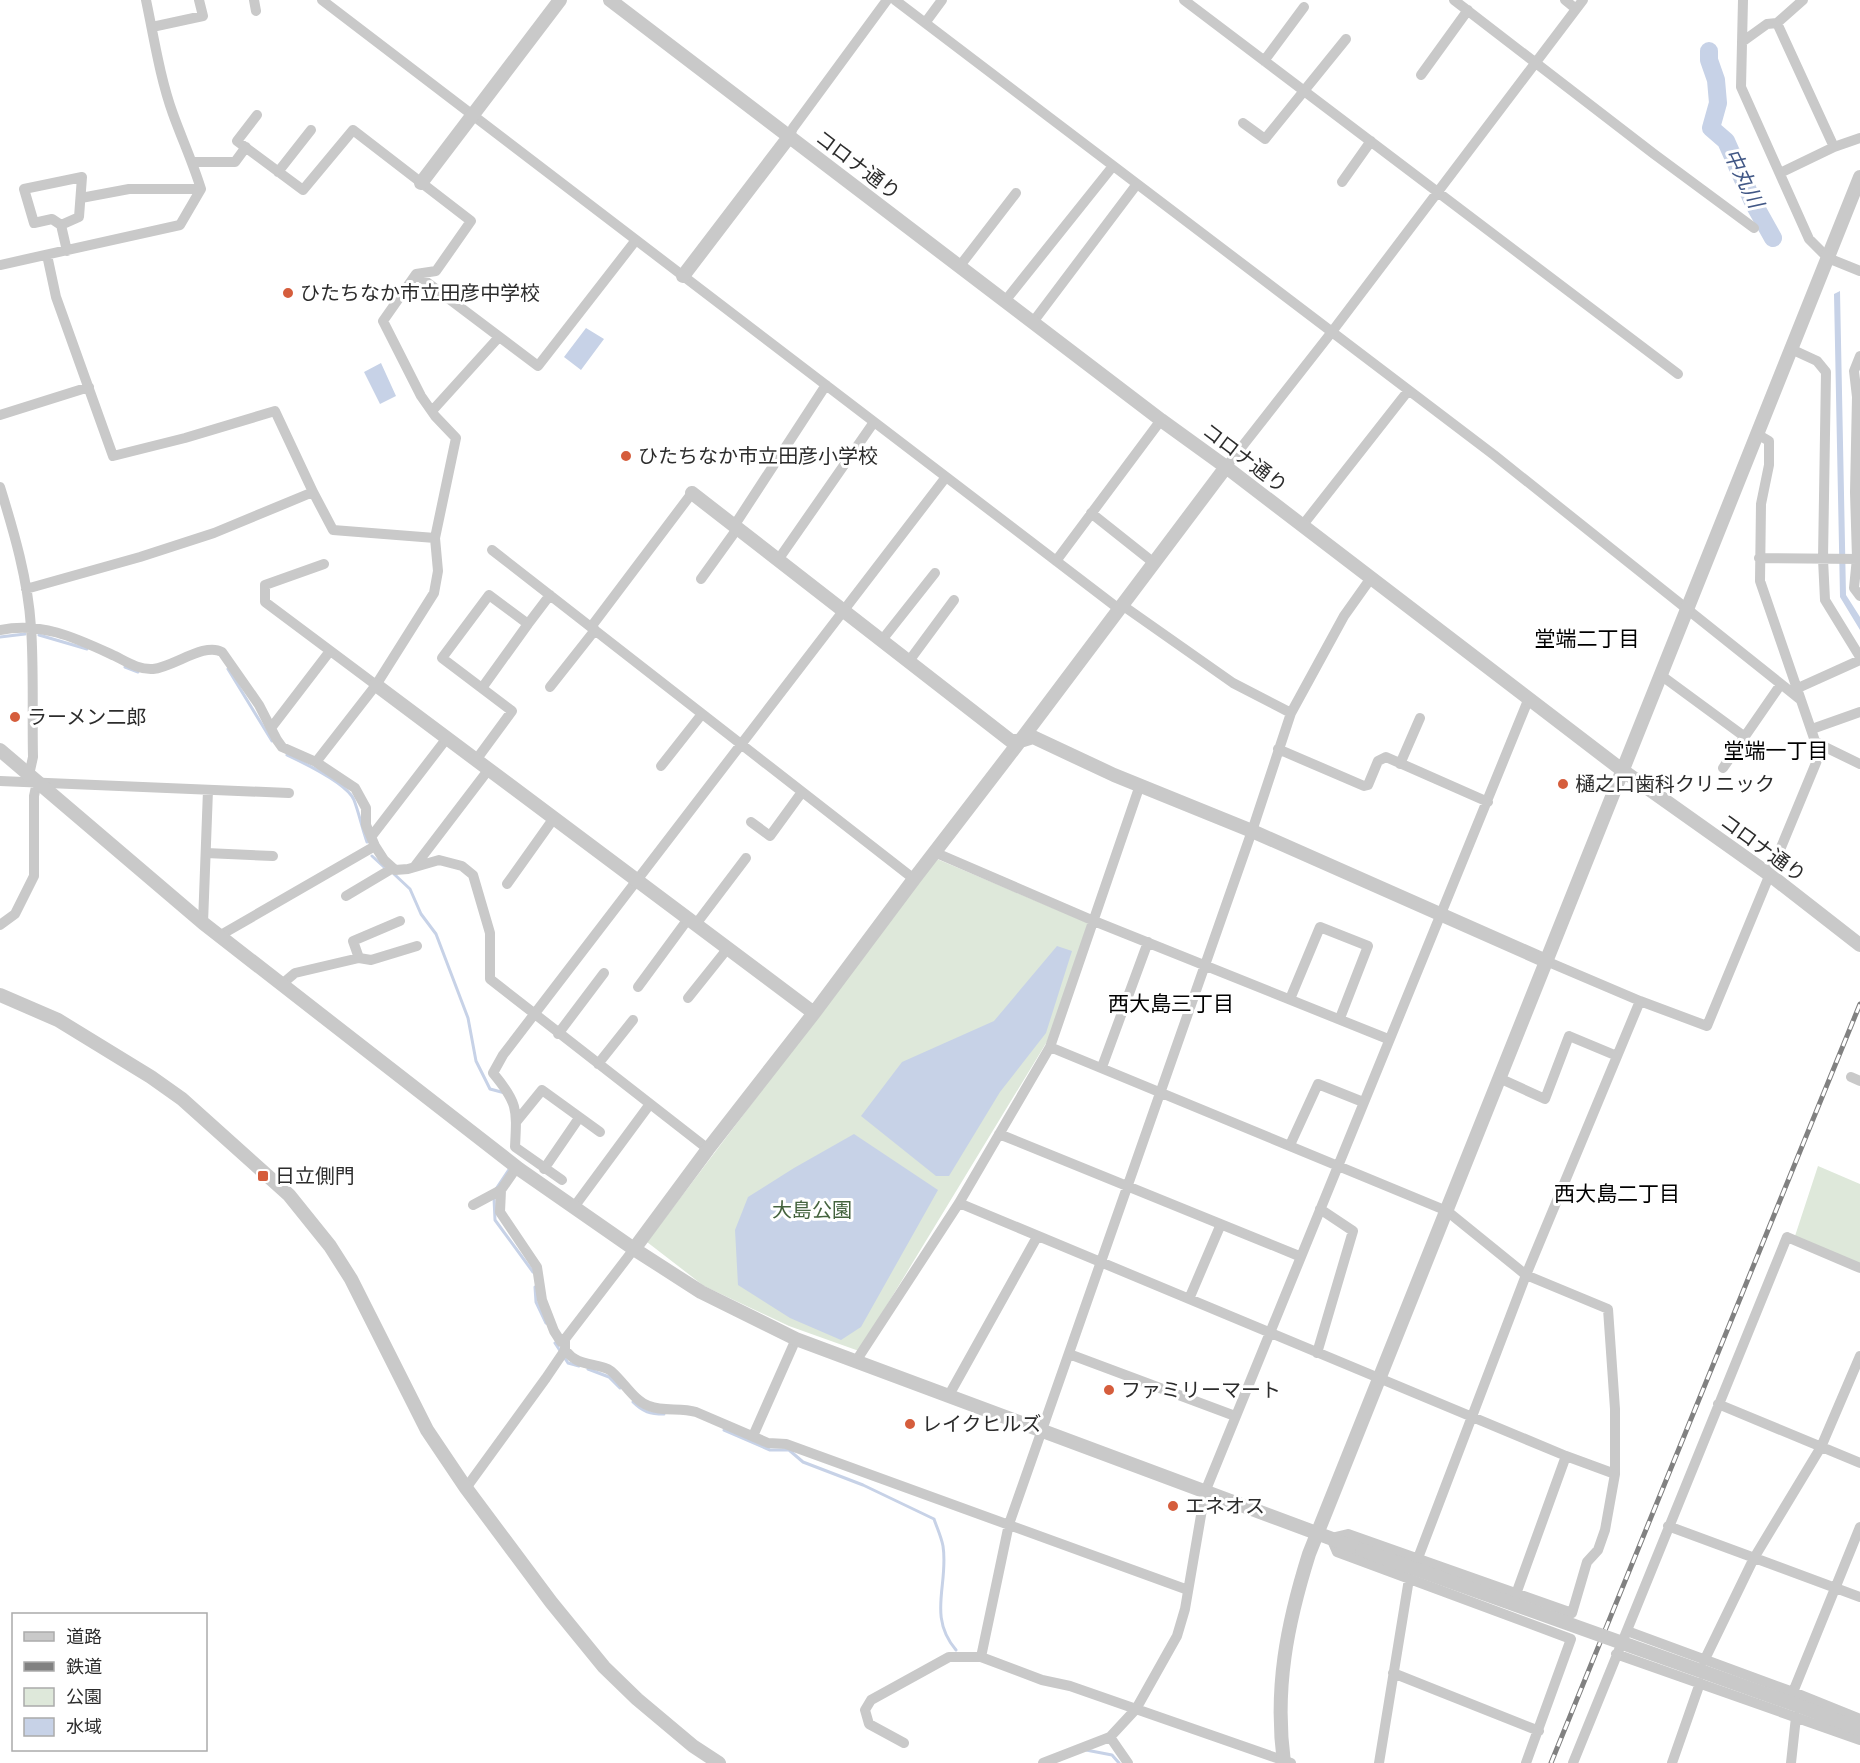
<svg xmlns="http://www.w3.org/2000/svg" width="1860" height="1763" viewBox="0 0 1860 1763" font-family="Cabin,'Noto Sans JP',sans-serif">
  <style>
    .green { fill: #dee8da }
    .water { fill: #c7d2e7 }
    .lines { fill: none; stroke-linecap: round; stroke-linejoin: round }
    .stream { stroke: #c7d2e7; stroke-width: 3 }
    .river { stroke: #c7d2e7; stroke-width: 18 }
    .minor { stroke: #c9c9c9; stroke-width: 10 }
    .tertiary { stroke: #c9c9c9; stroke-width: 14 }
    .rail-casing { stroke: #818181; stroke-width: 5 }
    .rail { stroke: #fff; stroke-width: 3; stroke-dasharray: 9; stroke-linecap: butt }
    .tertiary-bridge { stroke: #c9c9c9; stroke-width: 14 }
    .poi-dot { fill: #d55d3c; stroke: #fff; stroke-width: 2 }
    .labels { text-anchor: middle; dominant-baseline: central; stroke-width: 6; stroke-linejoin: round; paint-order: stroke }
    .street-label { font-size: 20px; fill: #2c2c2c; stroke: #fff }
    .poi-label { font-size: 20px; fill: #2c2c2c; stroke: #fff; text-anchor: start }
    .park-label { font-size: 20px; fill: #44633e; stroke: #fff }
    .water-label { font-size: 21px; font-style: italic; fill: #425886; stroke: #fff }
    .neighbourhood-label { font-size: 21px; fill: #000; stroke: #fff }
  </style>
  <rect width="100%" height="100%" fill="#fff"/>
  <path class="green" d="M937 859 1088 923 1048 1040 859 1351 789 1326 704 1286 647 1242Z
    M1818 1166 1860 1184V1264L1795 1236Z"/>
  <path class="water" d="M1840 291 1846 595 1860 617V630L1840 597 1834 294Z
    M586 328 604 339 581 370 564 357Z
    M381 363 396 396 380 404 364 372Z
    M1057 946 1072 951 1046 1033 1000 1092 949 1176H936L861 1116 902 1062 994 1021Z
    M854 1134 938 1190 861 1327 841 1340 790 1318 738 1285 735 1230 748 1197 794 1168Z"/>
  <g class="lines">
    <path class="stream" d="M39 635 87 649
      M0 637 25 634
      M125 667 138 672
      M228 669 272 741
      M287 755C304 763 347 783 354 800 359 813 362 828 367 842
      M372 856 384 867
      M394 874 410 889 421 914 436 934 468 1018 476 1061 490 1089 505 1093
      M496 1189 510 1168
      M494 1198 495 1220 533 1272
      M535 1287 536 1302 546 1323
      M555 1343 568 1363 579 1366
      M588 1369 609 1377 620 1388
      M633 1402C643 1412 650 1414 664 1414
      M724 1430 770 1450H789L803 1462 863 1485 934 1519C937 1528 941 1536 943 1546 949 1584 927 1616 956 1650
      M1086 1750 1112 1755 1119 1763"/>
    <path class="river" d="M1709 51V60L1716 80 1718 103 1711 128 1726 141 1754 204 1773 238"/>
    <path class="minor" d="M254 0 256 11
      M322 0 1119 609
      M895 0 1494 455 1801 700
      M1184 0 1678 374
      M1454 0 1654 154 1754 228
      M1565 0 1576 9
      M1743 0 1741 87 1809 239 1828 258 1860 271
      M925 23 942 0
      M1777 23 1834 147
      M152 27 203 16 199 0
      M1742 42 1767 24 1777 23 1803 0
      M1264 61 1304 7
      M1421 75 1468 10
      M257 115 237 141 303 190 353 130 471 221 436 271 416 274 383 321 421 396 435 416 456 438 435 538 438 571 434 593 376 685 316 762
      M1243 123 1265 139 1346 39
      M789 137 793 128 887 0
      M193 162H235L246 147
      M278 172 311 130
      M1780 173 1834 147 1860 138
      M1342 182 1371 141
      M81 198 129 189H201
      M61 225 79 217 82 177 24 189 34 223 52 219 61 225 67 251
      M47 255 56 297 113 456 185 438 275 411 313 492 333 530 435 538
      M0 265 180 225 201 189C193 163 182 139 173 114 160 78 154 38 146 0
      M959 267 1016 193
      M416 274 538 366 636 240
      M1005 301 1113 166
      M1033 322 1137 184
      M1791 349 1817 361 1826 372 1823 559 1825 600 1860 657
      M1860 356 1854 371 1857 397 1855 492 1857 558 1854 588 1860 596
      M432 411 499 337
      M0 415 89 387
      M1226 467 1331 333 1583 0
      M0 487C14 532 28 580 31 627 34 670 32 714 33 757L29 775
      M1091 513 1154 563
      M734 526 826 385
      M1302 526 1408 391
      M492 550 914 879
      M1759 558 1860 559
      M778 560 874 422
      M1056 561 1161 420
      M324 564 265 585V602L376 685
      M701 579 737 529
      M26 589 140 557 214 533 313 492
      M1122 605 1233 683 1291 713
      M591 627 692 493
      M0 630C42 621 78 639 115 656 127 662 139 670 153 669 174 667 204 642 222 652L259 705 277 740 282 747 316 762 355 788 366 808V825L375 846 384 860 395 870 408 869 439 860 462 866 473 875 490 933V979L708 1149
      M882 640 935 573
      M909 661 954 600
      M1662 676 1745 737
      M550 687 595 630
      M482 688 528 624
      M1798 688 1860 660
      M271 728 330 651
      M1812 729 1860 712
      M1823 746 1860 764
      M1278 749 1364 786 1368 785 1378 761 1386 757 1488 802
      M476 760 512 711 442 658 489 595 528 624 550 595
      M1400 764 1420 718
      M661 766 702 714
      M1723 768 1781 684
      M0 781 289 793
      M751 822 770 836 802 792
      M371 837 447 738
      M934 852 1094 921 1388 1039
      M206 853 273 856
      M415 866 489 769
      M507 884 554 818
      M346 896 393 868
      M203 923 208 790
      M696 924 746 858
      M0 925 15 914 34 876V796L37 782
      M219 936 375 846
      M359 958 371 960 417 946
      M1546 961 1640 1001 1707 1026 1823 746 1815 741 1760 581 1761 504 1769 465V441L1757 434
      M282 984 295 973 359 958 353 941 400 921
      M638 987 688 919
      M688 998 728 948
      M1290 999 1320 927 1368 946 1340 1018
      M558 1034 604 973
      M1050 1047 1447 1211 1526 1275 1608 1309 1615 1409V1474L1605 1530 1598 1550 1587 1562 1572 1613 1348 1534 1331 1538 1337 1552 1571 1639 1526 1763
      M598 1064 633 1020
      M1102 1067 1148 942
      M1851 1077 1860 1081
      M1499 1078 1545 1099 1569 1036 1617 1056
      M516 1122 542 1090 600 1132
      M999 1134 1299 1256
      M1290 1145 1318 1084 1363 1102
      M517 1167 501 1190 500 1212 537 1267 542 1300 554 1331 561 1342 565 1341
      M544 1169 579 1118
      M562 1180 515 1147C517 1109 518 1103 493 1073L503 1055 946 477
      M959 1203 1566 1456 1615 1474
      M473 1205 501 1190
      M574 1207 650 1104
      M1189 1299 1221 1224
      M565 1350C568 1353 571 1357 575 1359 586 1366 601 1364 611 1371 624 1382 634 1401 649 1406 664 1412 681 1407 696 1412L768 1443 786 1444 1188 1590
      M1317 1353 1353 1231 1320 1209
      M1069 1354 1235 1416
      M856 1361 959 1203 1050 1047 1140 785
      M949 1395 1037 1237
      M1718 1404 1860 1463
      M753 1436 796 1339
      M466 1488 546 1378 565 1350V1339L634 1249
      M1668 1526 1860 1597
      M1418 1558 1526 1275 1640 1001
      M1516 1594 1566 1456
      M1627 1631 1793 1692 1860 1719
      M1616 1654 1860 1740
      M981 1657 1009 1524 1252 831 1291 713 1344 616 1371 578
      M1704 1661 1754 1558 1821 1447 1860 1356
      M1393 1673 1539 1731
      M1793 1692 1860 1527
      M1110 1737 1128 1763
      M904 1743 869 1724 865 1710 871 1700 949 1657H981L1042 1680 1070 1686 1291 1763
      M1043 1763 1110 1737 1136 1709 1177 1636 1185 1609 1205 1492 1529 698
      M1379 1763 1409 1579
      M1573 1763 1787 1237 1860 1268
      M1672 1763 1700 1683
      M1791 1763 1796 1717"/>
    <path class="tertiary" d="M610 0 1161 420 1226 467 1622 770 1770 875 1860 945
      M421 183 560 0
      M683 276 789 137
      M692 493 1011 741H1020L1033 737 1114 775 1252 831 1546 961
      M376 685 814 1013
      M0 750 203 923 519 1169 634 1249 701 1292 796 1339 1362 1550
      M0 995 58 1020 151 1077 182 1099 289 1195 330 1246 351 1279 427 1430 466 1488 551 1602 604 1667 637 1699 693 1746 719 1763
      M634 1249 708 1149 814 1013 914 879 1020 741 1226 467
      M1799 1706 1860 1729
      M1284 1763C1274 1689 1287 1624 1309 1554L1860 177"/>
    <defs>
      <path id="rail" d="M1551 1763 1860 1004"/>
    </defs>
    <use href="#rail" class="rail-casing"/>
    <use href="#rail" class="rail"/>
    <path class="tertiary-bridge" d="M1362 1550 1799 1706"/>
  </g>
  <g class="poi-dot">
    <circle cx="288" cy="293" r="6"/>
    <circle cx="626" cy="456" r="6"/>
    <circle cx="15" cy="717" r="6"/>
    <circle cx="1563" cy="784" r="6"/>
    <rect x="257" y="1170" width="12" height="12" rx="3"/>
    <circle cx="1109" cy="1390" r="6"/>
    <circle cx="910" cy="1424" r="6"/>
    <circle cx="1173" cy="1506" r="6"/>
  </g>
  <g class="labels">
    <g class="street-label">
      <text transform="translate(858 165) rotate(37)">コロナ通り</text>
      <text transform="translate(1245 458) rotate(37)">コロナ通り</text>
      <text transform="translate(1763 848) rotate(36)">コロナ通り</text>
    </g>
    <g class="poi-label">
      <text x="300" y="293">ひたちなか市立田彦中学校</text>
      <text x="638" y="456">ひたちなか市立田彦小学校</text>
      <text x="27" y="717">ラーメン二郎</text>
      <text x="1575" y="784">樋之口歯科クリニック</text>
      <text x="275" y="1176">日立側門</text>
      <text x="1121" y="1390">ファミリーマート</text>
      <text x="922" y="1424">レイクヒルズ</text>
      <text x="1185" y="1506">エネオス</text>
    </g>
    <g class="park-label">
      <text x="812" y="1210">大島公園</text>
    </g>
    <g class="water-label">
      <text transform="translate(1744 178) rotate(64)">中丸川</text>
    </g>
    <g class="neighbourhood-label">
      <text x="1587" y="638">堂端二丁目</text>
      <text x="1776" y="750">堂端一丁目</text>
      <text x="1171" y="1003">西大島三丁目</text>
      <text x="1617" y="1193">西大島二丁目</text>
    </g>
  </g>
  <rect x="12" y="1613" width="195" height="138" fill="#ffffff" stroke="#ababab" stroke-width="1.5"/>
  <rect x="24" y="1632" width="30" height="9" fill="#c9c9c9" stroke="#ababab" stroke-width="1.5"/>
  <text x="66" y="1643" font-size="18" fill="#2c2c2c">道路</text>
  <rect x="24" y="1662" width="30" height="9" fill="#818181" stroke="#ababab" stroke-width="1.5"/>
  <text x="66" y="1673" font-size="18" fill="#2c2c2c">鉄道</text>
  <rect x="24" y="1688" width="30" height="18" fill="#dee8da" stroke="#ababab" stroke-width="1.5"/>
  <text x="66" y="1703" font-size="18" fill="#2c2c2c">公園</text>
  <rect x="24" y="1718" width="30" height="18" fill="#c7d2e7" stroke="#ababab" stroke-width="1.5"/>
  <text x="66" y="1733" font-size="18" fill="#2c2c2c">水域</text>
</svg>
